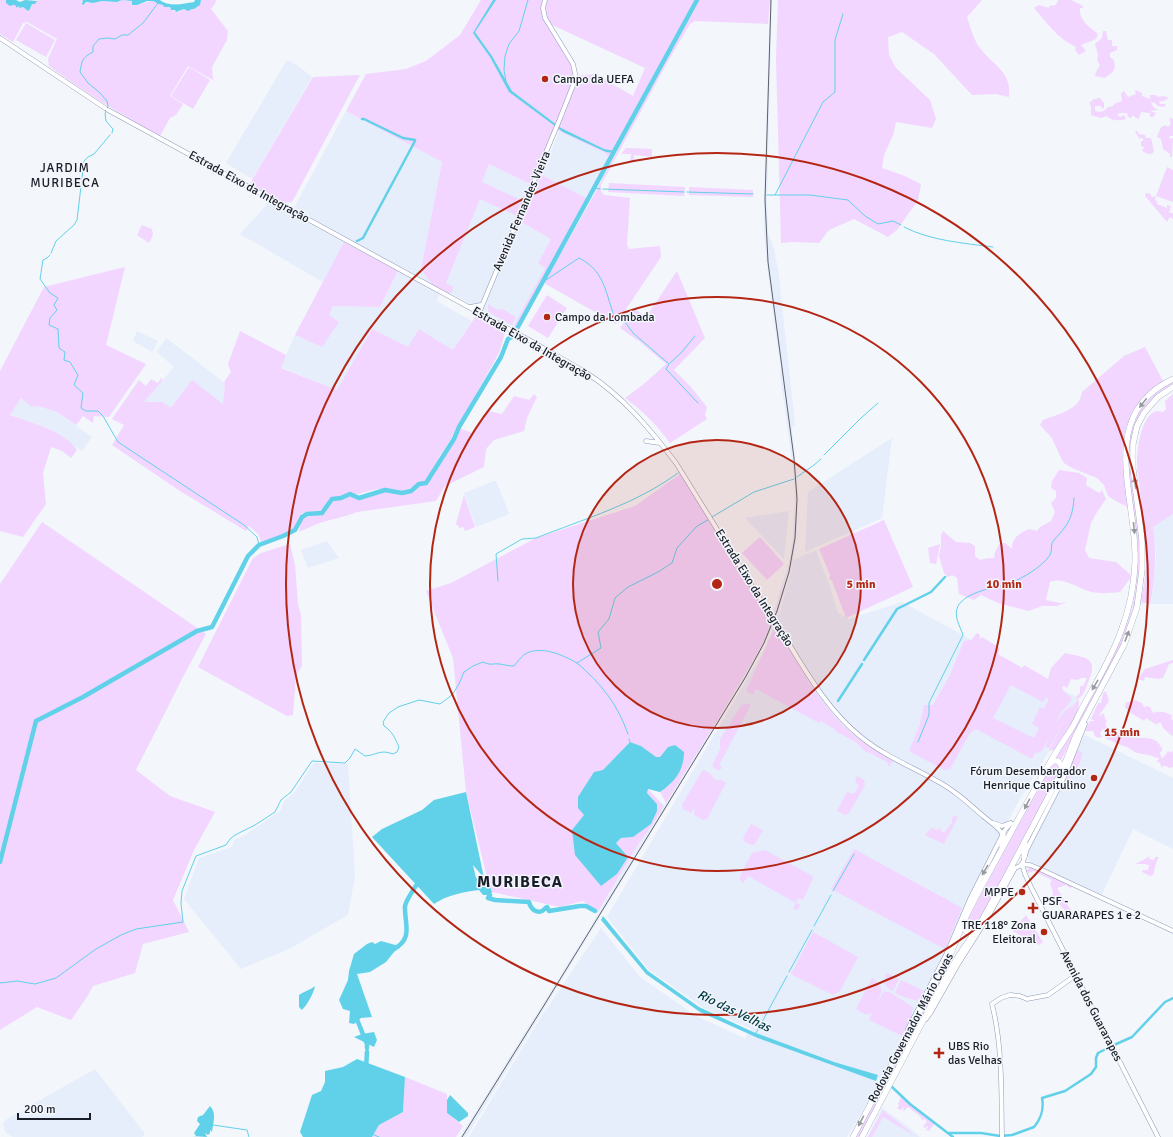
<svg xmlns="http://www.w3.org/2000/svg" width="1173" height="1137" viewBox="0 0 1173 1137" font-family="Signika,sans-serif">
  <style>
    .built { fill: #e6edfb }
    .green { fill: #f2d6ff; fill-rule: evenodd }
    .water { fill: #61d1ea }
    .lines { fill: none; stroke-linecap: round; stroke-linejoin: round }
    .stream { stroke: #61d1ea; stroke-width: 1 }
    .canal { stroke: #61d1ea; stroke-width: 2.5 }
    .river { stroke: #61d1ea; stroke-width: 4.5 }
    .secondary-casing { stroke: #8d99b3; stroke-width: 5 }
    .highway-casing { stroke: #8d99b3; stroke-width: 6 }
    .secondary { stroke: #fff; stroke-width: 4 }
    .highway { stroke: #fff; stroke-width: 5.5 }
    .tram { stroke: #5e626a; stroke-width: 1 }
    .secondary-bridge-casing { stroke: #8d99b3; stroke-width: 5; stroke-linecap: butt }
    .secondary-bridge { stroke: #fff; stroke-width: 4 }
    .oneway { fill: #989a9e }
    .ring { fill: none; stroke: #b42614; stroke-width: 2 }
    .poi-dot { fill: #b42614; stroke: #f3f6fb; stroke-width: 1.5 }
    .labels { text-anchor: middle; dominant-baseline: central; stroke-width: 3; stroke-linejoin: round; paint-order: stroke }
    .poi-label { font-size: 12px; fill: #1a1e28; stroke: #f3f6fb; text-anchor: start }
    .street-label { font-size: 12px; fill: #1a1e28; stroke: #f3f6fb }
    .neighbourhood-label { font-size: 13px; letter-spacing: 1px; fill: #1a1e28; stroke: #f3f6fb }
    .water-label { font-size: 13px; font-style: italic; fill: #033b45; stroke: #f3f6fb }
    .district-label { font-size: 16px; font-weight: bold; letter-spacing: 1px; fill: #1a1e28; stroke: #f3f6fb }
    .centre { fill: #b42614; stroke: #f3f6fb; stroke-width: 2 }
    .ring-label { font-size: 12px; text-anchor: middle; font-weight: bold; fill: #b42614; stroke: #f3f6fb; stroke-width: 3; stroke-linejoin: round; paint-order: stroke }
  </style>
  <rect width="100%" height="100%" fill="#f3f6fb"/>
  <path class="built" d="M770 0H772L767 199 768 233 774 248 779 277 795 426 792 427 798 492 797 531 793 563 789 575 778 615 762 649 741 685 466 1137H460L588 931 639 843 649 830 722 713 763 641 771 621 789 563 793 538 795 496 794 476 780 375 781 367 778 351 768 275 764 232V200Z
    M287 60 297 65 312 77 252 179 226 163Z
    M346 111 442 162 421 269 440 294 436 301 472 321 453 350 419 329 408 348 372 329 337 390 281 367 295 335 322 347 329 315 333 306 380 307 400 268 346 239 323 282 240 234 272 199 293 210Z
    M559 131 605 153 608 157 586 198 542 175Z
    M489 164 531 185 523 223 551 239 538 263 545 268 513 327 450 293 446 283 480 199 482 182Z
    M137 331 158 341 152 352 133 341Z
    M166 338 225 383 223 405 170 408 144 402 174 367 157 352Z
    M21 398 35 407 38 406 57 412 92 437 82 451 48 428 10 414Z
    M892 438 882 518 805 552 808 492Z
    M494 481H496L509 513 507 515 476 527 464 493Z
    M789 511 784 559 745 518Z
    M1173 514V604H1150L1153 592 1156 558 1155 538 1153 527Z
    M327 541 339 558 308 568 301 550Z
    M816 550 830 587 838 613 849 619 902 602 1078 698 1049 751 1014 809 965 911 957 923 947 949 875 1090 847 1137H469L540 1019 601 928 640 977 696 1016 744 1038V1040L751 1029 704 1008 649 970 607 917 763 652 780 612 794 560Z
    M1085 735 1173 778V849L1133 829 1101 896 1032 863 1026 856 1077 748Z
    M314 763 348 764 355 876 348 915 289 949 241 969 184 899 199 858 232 847 234 840 244 836 281 810 284 801 294 793Z
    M95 1069 145 1134 142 1137H13L5 1132 3 1123 7 1119Z
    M882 1108 910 1128 920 1137H867Z"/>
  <path class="green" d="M0 0H6V3L18 6 20 8 23 7 26 9H30L32 4H35L37 0H83L81 3H93L102 1 117 2 122 0 131 1 137 5 150 1H155L163 4 164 7H169L171 10 178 12 184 9 190 10 199 6 201 0H216L215 4 211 9 228 31 227 40 212 67 213 80 188 66 170 96 183 104 176 115 170 118 160 136C122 115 84 92 49 66L48 59 57 39 27 22 23 23 13 42 0 34Z
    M481 0H770L768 24 695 21 690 24 667 63 601 185V191L604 195 630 198 627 245 629 249 660 246 661 257 616 324 544 283 595 193 661 68 517 330 513 327 545 268 538 263 551 239 523 223 517 216 480 199 446 283 453 287 452 292 448 294 433 286 421 269 442 162 346 111 366 74 406 69 426 61 460 35ZM550 24 645 68 633 96 595 74 576 76 572 64ZM557 128 559 131 605 153 608 157 586 198 538 173ZM489 164 532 185 525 202 482 182Z
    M778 0H982L967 17C970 26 974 41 980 48 993 66 1012 71 1009 97L996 94 972 95 934 54 902 32 888 37 889 55 896 68 930 100 936 119 932 128 896 122 893 135 884 155 882 168 905 176 921 184 918 200 897 230 888 237 854 219 829 230 819 243 792 242 781 243 776 59Z
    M1058 0H1071L1083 6V8H1080C1078 20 1091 28 1098 34L1096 39 1081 45 1086 51 1079 55 1075 50 1076 47C1057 38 1047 23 1034 8L1039 5 1049 8V6L1056 5Z
    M26 23 55 40 46 57 16 40Z
    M1103 31H1106L1108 40H1112V46H1117V50L1110 53V57L1114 60C1116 71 1114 71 1105 78L1095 76 1096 72 1100 65 1097 60 1098 55 1095 44 1102 38Z
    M189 67 210 80 193 109 171 96Z
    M360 75 292 202 284 203 251 186 252 180 313 77Z
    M1135 90 1142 93V96L1150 99V95H1156L1158 97 1164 96 1169 98 1164 101H1159L1160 104H1166L1164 107 1158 106 1155 103 1151 102 1153 107 1158 110 1150 111 1156 113 1153 117H1150V113L1141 112 1139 119 1136 118 1133 115 1131 118 1128 117 1127 113H1120L1117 115 1121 117 1124 115 1126 119C1120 121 1111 121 1107 116L1101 118 1091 115V106L1089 103 1094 99 1100 98 1104 103V108L1102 109 1101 106H1095V111C1101 113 1105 111 1108 107L1113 106 1114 104 1122 101 1121 93 1124 91 1128 97 1136 94Z
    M1169 118 1173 119V136H1169L1170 139 1173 138 1172 157H1170V154L1163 149 1161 139 1157 137 1161 127 1166 125 1168 127 1171 124Z
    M1137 131 1139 134 1145 135 1146 138H1151L1154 151 1152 154H1148L1142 151 1144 147 1141 146V141H1143V138H1141L1140 139 1135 132Z
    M626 148 652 149V157L634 155V162H630L631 154H621Z
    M1167 167 1173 170V202L1156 196 1155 200 1157 201V204L1167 208V205L1171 206 1169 213H1173V219L1170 217 1167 222 1145 196 1146 193 1151 194V196L1154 197 1156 196Z
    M609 183 685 187 684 196 608 192Z
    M689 187 753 190V197L689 195Z
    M142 225 152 229 153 235 149 243 137 235Z
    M344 242 398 271 380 307 333 306 329 315 339 322 322 347 295 335Z
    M125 267 106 345 146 364 109 417 94 416 93 423 83 416 76 425 57 412 38 406 32 407 21 398 10 415C31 422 64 431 77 450L71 458 62 451 51 447 43 473 46 504 23 537 0 531V371L44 287Z
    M677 271 705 338 674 370 691 387 707 407 705 415 707 419 670 443C657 425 643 411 625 398L645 383 666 364 639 341 637 340 620 328 633 308 646 317Z
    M547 295 567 308 548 338 528 326Z
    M488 304 497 310 502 309 516 317 512 325 490 313 488 310Z
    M476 316 505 333 499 353 448 444 439 457 429 477 454 439 459 428 472 433 489 411 502 414 514 396 529 400 534 394 537 397 527 418 524 431 494 440 486 449 484 467 445 486 436 501 357 512C345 517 332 519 320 523 313 525 307 529 299 532L302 518 322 514 331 500 321 511 302 513 294 529 290 533 261 542 259 535 249 526 246 531 180 491 112 445 124 425 112 419 139 380 146 386 151 379 158 383 161 378 163 380 144 402H162L171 408 192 380 223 404 225 383 224 382 231 372 228 364 240 331 286 355 281 368 337 390 372 329 408 347 419 329 453 350ZM419 482H426L419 484 411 491 402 493 385 490 359 498 352 495C362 494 373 488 383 489 402 489 401 496 419 482Z
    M1145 347 1163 381C1153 387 1145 395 1138 404 1114 438 1124 469 1128 507L1119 503 1108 496 1104 485 1097 478 1072 468 1064 463 1060 456 1052 438 1040 425 1043 420C1058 414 1080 410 1082 392L1124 356Z
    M1173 382V386L1152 402 1131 444 1138 519 1141 561 1137 598 1121 647 1061 760 1056 758 1053 759C1070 733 1086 707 1100 681 1114 655 1128 629 1134 599 1142 560 1134 524 1130 485 1128 467 1126 448 1130 430 1135 410 1155 391 1173 382Z
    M1173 394V514L1153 527C1157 548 1155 583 1150 604L1140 602C1143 590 1146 578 1146 566 1146 541 1142 515 1140 490 1139 481 1137 472 1137 463 1137 448 1141 417 1156 411L1163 412 1166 409 1165 401Z
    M1059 470 1079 473 1087 478 1086 485 1099 493 1102 490 1106 499 1097 512 1091 523 1085 550 1089 558 1116 562 1132 576 1120 592C1110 593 1102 594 1092 592 1078 589 1064 576 1050 582L1046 600 1060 603 1067 602 1057 606H1042L1029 611 998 603 981 595 974 600 959 594 957 578 952 575 948 577 944 573 939 556 941 545V535L943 531 956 542 970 543 975 546V556L980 560 988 558H994L995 552 1000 543H1005L1012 549C1012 537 1019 534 1029 529L1037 531 1040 527 1051 521 1055 512 1051 503 1056 498V491L1051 488 1052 481Z
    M680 474 743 573 771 621 764 641 722 713 666 803 660 792 670 785 684 752 675 746 668 747 660 757 656 758 641 746 630 742 578 797 628 857 616 843 621 838 633 837 657 804 647 793 648 789 664 806 649 830 639 843 598 912 583 901 560 907 492 892 488 881 466 792 453 658 426 591 451 583 536 538 635 506Z
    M464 495 475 527 465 531 463 527 460 528 456 524Z
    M884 520 913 587 846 618 832 581 829 579 830 575 819 549Z
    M42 522 206 634 184 675 136 770 170 796 215 812 194 850 173 900 189 932 143 944 135 973 93 986 87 997 71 1020 37 1007 0 1030V584Z
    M760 537 784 564 767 580 742 553Z
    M290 544 295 565 298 604 301 615 302 666 296 676 293 715 287 716 198 667 253 558 261 553Z
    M940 544 936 564 930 563 928 548Z
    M775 627C795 658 812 692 837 719 852 736 872 749 893 761L889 767 887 762 868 752 867 753 857 743 835 731 836 730 821 721 819 723 756 689 753 695 746 691Z
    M977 633 980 635 979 639 982 637 1000 648 998 654 1022 668 1024 665 1048 679 1051 668 1065 653C1084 658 1099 656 1089 680 1086 687 1085 694 1078 699 1084 709 1063 742 1055 749 1054 750 1050 751 1049 751L1071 708 1050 747 1048 748 1046 747C1048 735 1062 708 1073 706L1078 699 1076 697 1080 693V686H1083L1087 678H1081L1078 680 1071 679 1067 688 1064 686 1062 687 1064 692 1072 698 1068 705 1061 712 1043 749 1040 752 1035 753 1032 759 976 729 970 733 950 769 944 770 909 751 920 724 924 705H933L950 675 964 641 971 640ZM1011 685 1043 702 1046 697 1049 699 1044 709 1040 707 1032 724 1039 728 1034 738 993 718Z
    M1173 660V663L1169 664 1163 678 1158 679 1145 677 1144 681 1138 679 1145 669Z
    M1106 691 1109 701 1098 717 1104 713 1105 719 1107 720 1105 725 1107 726 1106 731 1103 729 1100 733 1102 737 1098 738 1095 736 1093 731H1085L1090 721H1095L1091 719 1098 703H1101L1103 693Z
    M1131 700 1134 701 1136 700 1139 702 1142 703 1144 707 1148 706 1151 708V710L1154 713C1160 710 1167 713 1172 715L1171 719 1173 720V735L1172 736 1163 728 1161 723H1157V725L1146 718 1144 721 1128 711 1125 707 1126 702H1130Z
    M746 703 751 705 719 765 722 767 720 770H717L714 768 712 765 720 749V739L741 706Z
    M1109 730 1114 735 1123 734 1125 737 1131 736 1132 738C1138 738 1145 737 1152 739 1154 740 1156 741 1158 742V744L1161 743 1159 746 1162 747V750L1160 753 1161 757 1163 758 1168 751 1171 753 1173 751V767L1169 768 1166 766H1163L1162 768 1160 763 1156 761 1159 760 1158 757 1157 758C1149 754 1145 755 1138 753 1132 752 1129 746 1123 746L1105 738Z
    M1077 750 1082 752C1083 762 1070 781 1061 786Z
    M1054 763 1058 764 1060 768 1025 837 1008 867 993 899 977 928 970 930 968 927 967 921 973 909 1049 767Z
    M704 770 712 775 713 778 718 781 720 779 726 783 707 819 703 820 694 815 695 809H693L691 813 683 809 682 805 702 771Z
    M857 776 864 780 865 785 849 813 845 815 837 811 847 792 854 794 859 786 855 782Z
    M955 816 958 817 944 844 925 835 931 828 937 830 941 828V831L944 833 952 823V817Z
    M751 824 763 830 755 844 751 845 745 842 743 838Z
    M854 849 962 908 945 949 831 889Z
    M765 850 812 876 813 878 803 900 798 898 796 902 800 905 797 910 793 909 796 903 748 876 743 883 740 880V876L752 853Z
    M1150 856 1149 859 1154 860 1155 857H1159L1156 863 1153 875 1150 876 1142 872 1143 870H1148L1149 865 1145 864H1135L1145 859Z
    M1031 866 1075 885 1070 888 1066 885 1057 888 1066 903 1077 918 1070 919C1067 914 1062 905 1056 902L1052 896 1053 893 1050 883 1052 880 1033 871 1029 873 1026 871Z
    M1026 915 1043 942 1039 945 1012 931Z
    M813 932 858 957 840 991 833 995 791 974Z
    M947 966V973L859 1137H855Z
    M887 973 899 979 893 991C884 987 883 982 887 973Z
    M872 978C885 988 882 990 877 1003L884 991 891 993 913 1007 911 1018 902 1036 869 1020 872 1013C865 1016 861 1012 856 1009Z
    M901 980 924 991 918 1001 904 997 895 993Z
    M405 1077 447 1094V1113L463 1126 456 1137H372L379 1125 403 1112Z
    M901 1097 934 1124 929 1131 928 1130 925 1131 928 1127V1126L925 1128 923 1126 927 1122 925 1119 922 1120 921 1117 908 1107 904 1111 903 1110 904 1107 900 1110 897 1108 899 1106 898 1104Z
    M883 1110 885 1112 917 1137 883 1117 872 1137H868Z"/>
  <path class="water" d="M6 0H16L20 2 25 0 37 1 35 4H32L30 9 28 11 23 7 20 8 18 6 17 8 15 5H13L10 6 6 3Z
    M83 0H160C168 7 183 4 194 2L195 0H201L200 5 194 9H192L188 11 184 9 176 12 175 10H171L170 7H164L163 5 159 4 153 1H147L137 5H132V1L122 0 117 2 102 1 93 3 86 2 83 5 82 4Z
    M493 0H496L475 32 492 56 512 91 561 128 604 149 615 151 614 153 606 152 563 132 509 92 490 57 473 33Z
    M630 742 641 746 656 757H660L668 747 675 745 684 752C684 770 675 782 660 792L648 789 647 793 657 804V811L651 824 633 837 621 838 616 843 628 857 617 874 601 886 575 855 572 830 584 815 578 808V797L594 772 603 770Z
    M466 792 484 878 473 865 476 878 488 881 492 892 490 895H483L479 890C463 892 447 895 434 904L372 837 382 829 422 810 434 800Z
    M603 916 648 971 699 1007 753 1032 834 1062 878 1075 876 1081 758 1038 700 1012 646 974 601 920Z
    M381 941 399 946 386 962 370 972 357 974 372 1017 361 1018 354 1024 349 1023 350 1011 343 1009 339 1000 348 980 349 971 354 954 367 944 372 942 375 944Z
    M315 986C314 993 307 1005 302 1010L299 1007V995C304 991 311 990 315 986Z
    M374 1032 377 1040 374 1047 354 1037 362 1034Z
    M357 1059 405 1077 403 1112 379 1125 372 1137H303L300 1132 312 1095 321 1091 325 1082V1071L343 1067Z
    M450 1095 468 1113V1116L459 1122 447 1113V1100Z
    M210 1106C217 1113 213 1123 212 1132L210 1130V1133L208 1135 205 1133 207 1137 192 1136H196L194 1133 200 1124 197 1121 198 1117 203 1115Z"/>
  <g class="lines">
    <path class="stream" d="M506 81 504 70 505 56 509 44 519 31 528 0
      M112 133 113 129 106 121 105 114 108 106 107 101 99 92 88 83 80 72C82 60 82 58 93 52V46L99 39 107 38 115 39 122 35H128L143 23 158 3
      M594 188 600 189
      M603 189 684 192
      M687 192 753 194
      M767 195H775L823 102 835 92V40L843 14
      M775 195H810L848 200 865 216 878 224 893 221 901 225
      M904 227C931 241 964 243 993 247
      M51 253 56 241 74 225 77 220 84 161 88 157 94 154 110 135
      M50 255 47 258 43 260 40 279 50 293 58 298 54 305 57 310 50 318 49 325 58 329 59 348 65 352 64 360 70 362 78 375 74 385 83 393 81 408 86 411H98L103 416 118 442 244 525 257 537 259 545
      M543 282 579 258C603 270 605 289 613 313
      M625 322 633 333 669 364 666 369 698 403
      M670 363 681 353 695 336
      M824 455 861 418 878 403
      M797 477 814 465 821 459
      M712 517 754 492 794 479
      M498 581 496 554 522 539 536 538C584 519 636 504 678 473
      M577 663C601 683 618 705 628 734
      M629 739 630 742
      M918 742 929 715V703L963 635C960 626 953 616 958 606 967 591 995 588 1010 583 1022 579 1043 566 1050 555 1052 551 1051 547 1052 543 1054 539 1059 535 1062 531 1071 520 1073 512 1074 498
      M833 891 854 854
      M814 926 831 895
      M789 972 812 930
      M0 983 17 981 35 984 56 978 96 949 121 935 136 929 183 922 181 903 182 891 196 856 226 845 230 839 235 835 255 825 275 812 281 800 291 792 312 761 345 763 350 758 355 749 365 756C377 755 380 749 393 754L397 752 399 747C395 738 392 731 384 726L383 722 389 713 398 707 419 700 440 704 452 695 459 684 464 672 473 666 483 662C491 666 493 663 500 664 505 665 509 666 514 666 517 662 521 657 525 654 541 645 563 655 577 663L601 648 598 632 609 619 615 598 628 587 658 572 672 563 677 548 697 526 708 520
      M756 1033 787 976
      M213 1125 247 1130 249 1137
      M372 1134 379 1137"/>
    <path class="canal" d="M357 241 363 238 415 141V140L403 138 364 119H362
      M864 660 897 609 931 592 945 577
      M838 701 862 664
      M1114 1045 1132 1037 1165 1002 1173 998
      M892 1087 910 1104 953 1137
      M948 1133H981L1000 1136 1012 1135 1034 1127C1041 1119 1044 1108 1042 1098L1065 1091 1091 1074 1096 1067V1058L1098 1053 1110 1047"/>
    <path class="river" d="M0 862 36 721 83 697 197 631 212 627 248 556 259 545 283 536 295 530 302 517 307 514 322 513 332 499 341 498 350 494 359 498 385 490 402 493 411 491 419 484 426 483 454 439 459 427 501 357 508 339 513 336 697 0
      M486 892 490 895 488 898 495 900 529 902C530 907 535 914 542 911 544 910 545 908 547 907L549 911 580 906H586L595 911
      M394 949C414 938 404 923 405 906 406 900 415 887 419 881
      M356 1017 367 1044V1048
      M366 1068 367 1052"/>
    <defs>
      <path id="secondary" d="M0 38 105 108
        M108 110 529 340C548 351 567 361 585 372 622 395 650 429 676 463L770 615
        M470 307 481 305
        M479 313 559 121 576 78 573 64 545 18 543 8 545 0
        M646 441 660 443
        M781 631C804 668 826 709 861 737 883 755 910 766 935 780 953 789 968 803 983 816 990 822 999 827 1003 835
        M993 823 1002 826 1010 823
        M1022 864 1025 874 1031 887 1158 1137
        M1022 864 1030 865 1042 870 1173 931
        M926 1019 931 1012 957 966 988 917 1015 868 1020 866 1023 862 1027 849 1065 775 1085 724
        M908 1029 946 955 970 899 1005 830 1011 823
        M1002 1137C1001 1091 1003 1049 992 1004L1001 998 1010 995 1020 996 1027 999 1048 995 1076 975"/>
      <path id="highway" d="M1049 765 1053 761H1058L1061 765 1062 771
        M1002 847 1003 835
        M1024 857 1025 844
        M964 923 965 930 968 933H970L975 930
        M853 1137C885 1077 917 1017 949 957 955 945 959 933 964 921 969 910 975 899 981 887 1003 848 1024 807 1047 768 1054 754 1063 742 1072 728 1078 717 1083 706 1090 694 1114 652 1133 614 1135 563 1138 499 1095 416 1173 379
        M862 1137 944 981 959 955 977 929 1007 875 1062 771 1076 735 1124 645 1137 607 1142 570V540L1133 469V444L1137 426 1144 413 1158 397 1173 387"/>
    </defs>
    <use href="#secondary" class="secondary-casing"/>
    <use href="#highway" class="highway-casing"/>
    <use href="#secondary" class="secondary"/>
    <use href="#highway" class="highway"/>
    <path class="tram" d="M462 1137 543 1007 745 678 764 643 777 611 789 572 795 538 797 499 794 458 768 262 765 200 771 0"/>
    <defs>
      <path id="secondary-bridge" d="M770 615 781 631"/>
    </defs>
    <use href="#secondary-bridge" class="secondary-bridge-casing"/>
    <use href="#secondary-bridge" class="secondary-bridge"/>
  </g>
  <defs><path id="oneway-solid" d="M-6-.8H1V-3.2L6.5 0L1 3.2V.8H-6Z"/></defs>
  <g class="oneway">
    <use href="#oneway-solid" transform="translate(1143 403) rotate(128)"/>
    <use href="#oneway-solid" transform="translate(1135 483) rotate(-98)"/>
    <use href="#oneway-solid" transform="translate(1134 528) rotate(84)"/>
    <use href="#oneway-solid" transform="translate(1127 636) rotate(-70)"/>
    <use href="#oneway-solid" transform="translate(1095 685) rotate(120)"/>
    <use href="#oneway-solid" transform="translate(1027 804) rotate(118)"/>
    <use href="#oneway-solid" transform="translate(985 870) rotate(120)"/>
    <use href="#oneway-solid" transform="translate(861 1121) rotate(118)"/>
  </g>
  <circle cx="717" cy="584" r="144" fill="#b42614" fill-opacity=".12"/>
  <g class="ring">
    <circle cx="717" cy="584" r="144"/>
    <circle cx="717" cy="584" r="287"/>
    <circle cx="717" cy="584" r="431"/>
  </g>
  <g class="poi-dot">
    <circle cx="545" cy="79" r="4"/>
    <circle cx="547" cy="317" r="4"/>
    <circle cx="1094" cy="778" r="4"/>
    <circle cx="1022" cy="892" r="4"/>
    <path d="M1031 902h4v4h4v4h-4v4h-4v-4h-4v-4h4z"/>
    <circle cx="1044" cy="932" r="4"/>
    <path d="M937 1047h4v4h4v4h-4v4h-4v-4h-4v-4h4z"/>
  </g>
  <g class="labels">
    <g class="poi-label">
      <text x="553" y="79">Campo da UEFA</text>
      <text x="555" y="317">Campo da Lombada</text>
      <text x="1086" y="771" text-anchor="end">Fórum Desembargador<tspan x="1086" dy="14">Henrique Capitulino</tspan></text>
      <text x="1014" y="892" text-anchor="end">MPPE</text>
      <text x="1042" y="901">PSF -<tspan x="1042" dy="14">GUARARAPES 1 e 2</tspan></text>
      <text x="1036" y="925" text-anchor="end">TRE 118° Zona<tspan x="1036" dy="14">Eleitoral</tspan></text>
      <text x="948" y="1046">UBS Rio<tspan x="948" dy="14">das Velhas</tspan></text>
    </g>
    <g class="street-label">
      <text transform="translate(249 187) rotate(29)">Estrada Eixo da Integração</text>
      <text transform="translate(522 211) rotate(-67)">Avenida Fernandes Vieira</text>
      <text transform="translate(532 344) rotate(30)">Estrada Eixo da Integração</text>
      <text transform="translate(754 588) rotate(58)">Estrada Eixo da Integração</text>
      <text transform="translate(1091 1006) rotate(63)">Avenida dos Guararapes</text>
      <text transform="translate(911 1028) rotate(-62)">Rodovia Governador Mário Covas</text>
    </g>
    <g class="neighbourhood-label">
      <text x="65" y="168">JARDIM<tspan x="65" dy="15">MURIBECA</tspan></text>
    </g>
    <g class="water-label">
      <text transform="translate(734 1011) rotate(26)">Rio das Velhas</text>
    </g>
    <g class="district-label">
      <text x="520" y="882">MURIBECA</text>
    </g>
  </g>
  <circle cx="717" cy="584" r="6" class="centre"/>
  <g class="ring-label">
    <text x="861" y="588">5 min</text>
    <text x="1004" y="588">10 min</text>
    <text x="1122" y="736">15 min</text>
  </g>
  <path d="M18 1113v6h72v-6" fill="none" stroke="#1a1e28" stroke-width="2"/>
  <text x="24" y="1113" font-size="12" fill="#1a1e28" stroke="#f3f6fb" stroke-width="3" paint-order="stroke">200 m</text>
</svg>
